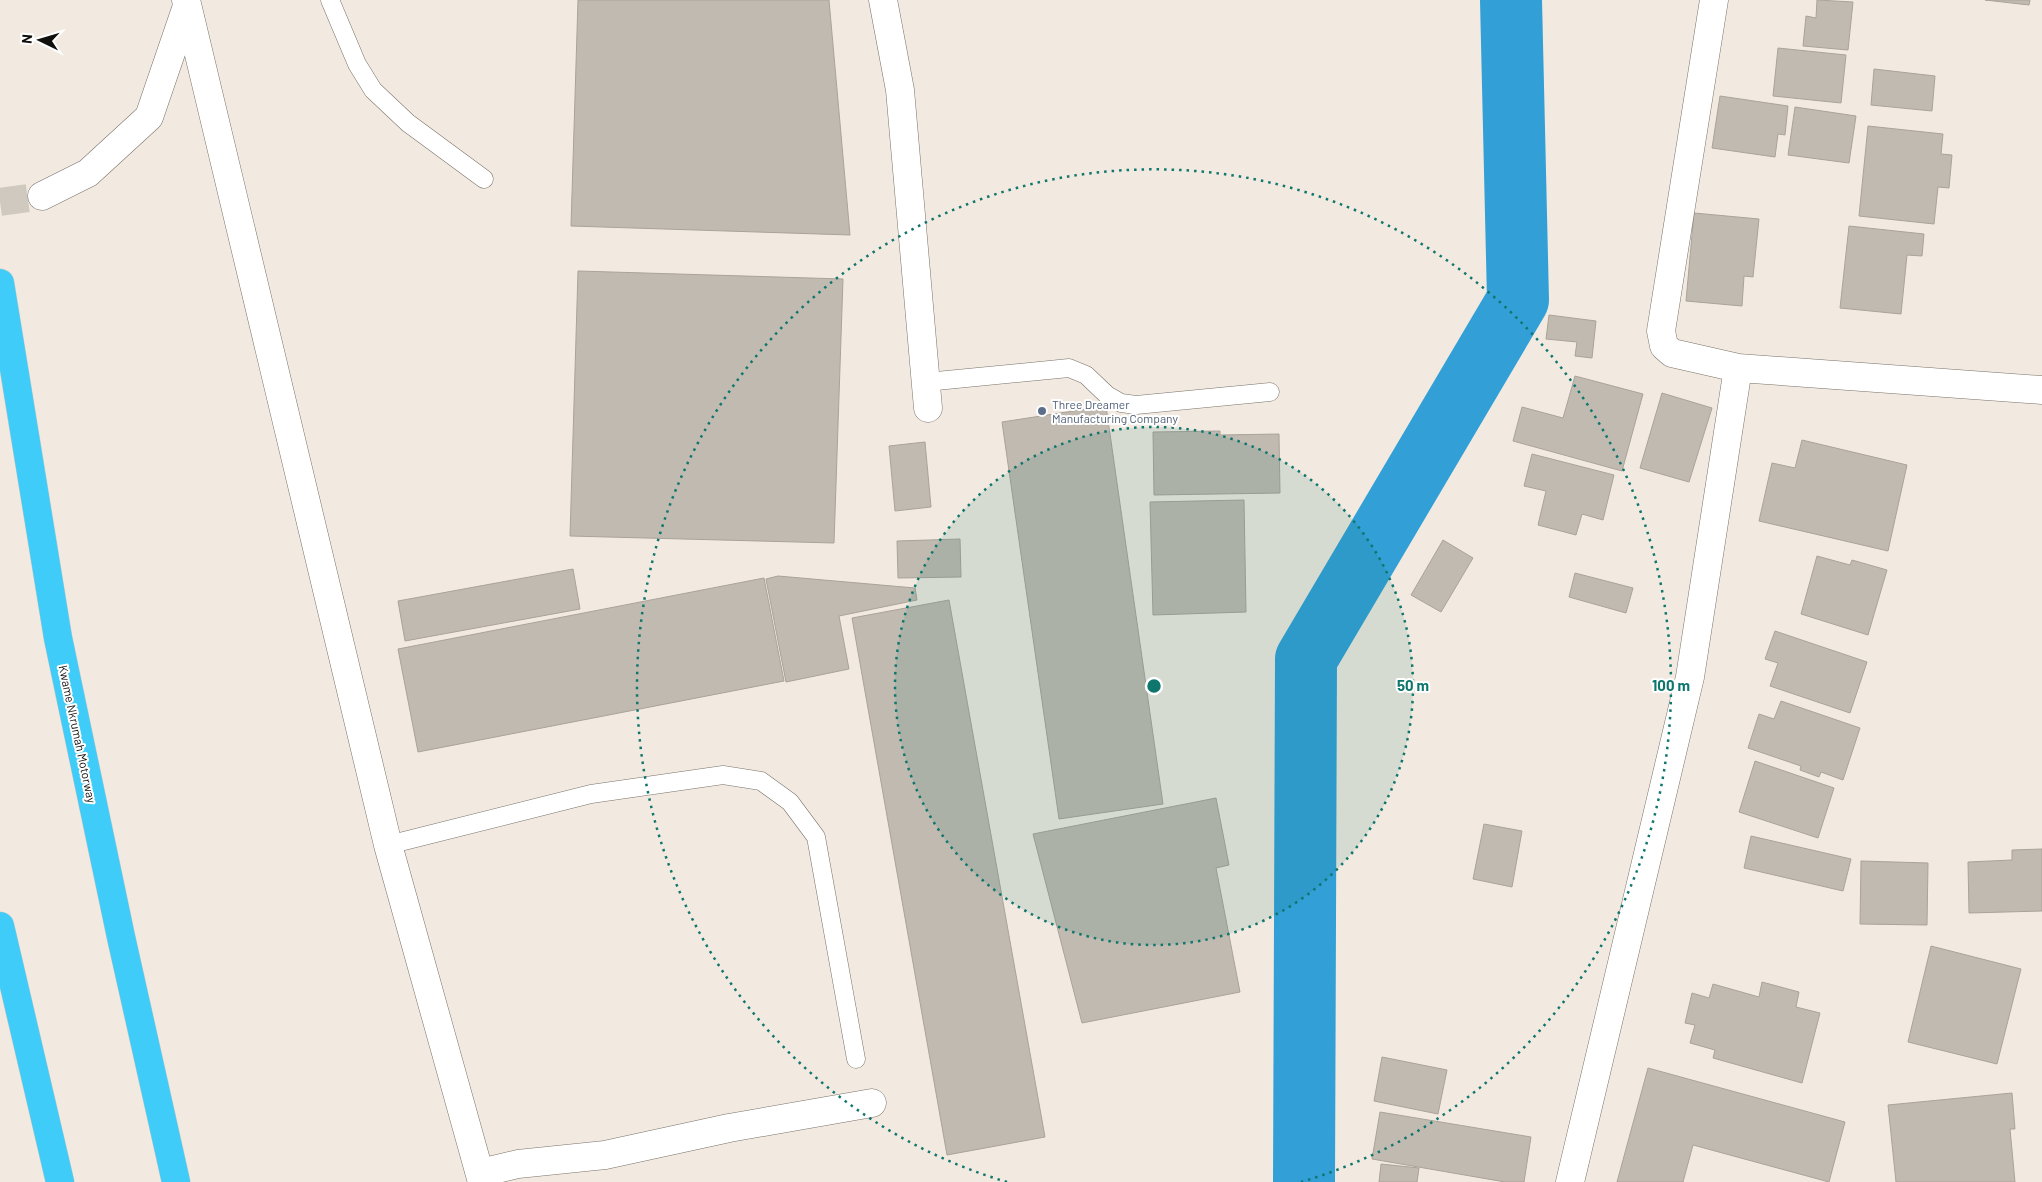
<svg xmlns="http://www.w3.org/2000/svg" width="2042" height="1182" viewBox="0 0 2042 1182" font-family="Barlow,sans-serif">
  <style>
    .lines { fill: none; stroke-linecap: round; stroke-linejoin: round }
    .river { stroke: #32a0d6; stroke-width: 62 }
    .building { fill: #c1bab0; stroke: #aaa399 }
    .minor-tunnel { stroke: #d0c9c0; stroke-width: 28; stroke-dasharray: 28 14; stroke-linecap: butt }
    .service-casing { stroke: #797269; stroke-width: 19 }
    .minor-casing { stroke: #797269; stroke-width: 29 }
    .motorway-casing { stroke: #cbcac9; stroke-width: 29 }
    .service { stroke: #fff; stroke-width: 18 }
    .minor { stroke: #fff; stroke-width: 28 }
    .motorway { stroke: #40ccf8; stroke-width: 28 }
    .ring { fill: none; stroke: #0f766e; stroke-width: 2.5; stroke-dasharray: 2.5 5 }
    .service-dot { fill: #5c6f8a; stroke: #fff; stroke-width: 2 }
    .labels { text-anchor: middle; dominant-baseline: central; stroke-width: 4; stroke-linejoin: round; paint-order: stroke }
    .service-label { font-size: 12px; fill: #4e5e75; stroke: #fff; text-anchor: start }
    .street-label { font-size: 12px; fill: #110f0b; stroke: #fff }
    .centre { fill: #0f766e; stroke: #fff; stroke-width: 2.5 }
    .ring-label { font-size: 15px; text-anchor: middle; font-weight: bold; fill: #0f766e; stroke: #fff; stroke-width: 4; stroke-linejoin: round; paint-order: stroke }
  </style>
  <rect width="100%" height="100%" fill="#f2eae0"/>
  <g class="lines">
    <path class="river" d="M1304 1182 1306 659 1518 300 1511 0"/>
  </g>
  <path class="building" d="M578 0H829L850 235 571 226Z
    M1817 0 1853 2 1848 50 1803 46 1806 16 1816 18Z
    M1985 0H2030L2029 5Z
    M1778 48 1846 55 1841 103 1773 96Z
    M1874 69 1935 76 1932 111 1871 105Z
    M1720 96 1788 106 1785 135 1778 134 1775 157 1712 148Z
    M1795 107 1856 116 1849 163 1788 155Z
    M1868 126 1943 134 1941 154 1952 155 1949 188 1938 187 1934 224 1859 216Z
    M1694 213 1759 219 1753 277 1744 276 1742 306 1686 301Z
    M1849 226 1924 234 1922 256 1907 255 1901 314 1840 308Z
    M578 271 843 279 834 543 570 536Z
    M1549 315 1596 321 1592 358 1575 356 1577 342 1546 339Z
    M1575 376 1643 394 1622 471 1513 441 1522 407 1563 418Z
    M1662 393 1712 408 1689 482 1640 468Z
    M1106 406 1163 804 1059 819 1002 422Z
    M1220 431V435L1279 434 1280 493 1154 495 1153 432Z
    M1802 440 1907 465 1888 551 1759 521 1772 463 1795 468Z
    M925 442 931 507 895 511 889 446Z
    M1532 454 1614 475 1603 520 1582 514 1576 535 1538 525 1546 491 1524 486Z
    M1244 500 1246 612 1153 615 1150 502Z
    M960 539 961 577 898 578 897 541Z
    M1443 540 1473 558 1441 612 1411 595Z
    M1817 556 1850 565 1852 560 1887 570 1868 635 1801 614Z
    M573 569 580 609 405 641 398 601Z
    M1575 573 1633 588 1626 613 1569 597Z
    M778 576 915 588 917 600 839 616 849 669 786 682 766 579Z
    M764 578 784 681 418 752 398 649Z
    M949 600 1045 1137 947 1155 852 618Z
    M1775 631 1867 662 1850 713 1770 686 1778 663 1765 659Z
    M1781 701 1860 728 1843 780 1821 772 1819 777 1800 770 1801 766 1748 748 1759 714 1774 719Z
    M1755 761 1834 788 1818 838 1739 812Z
    M1216 798 1229 865 1216 868 1240 992 1082 1023 1033 834Z
    M1484 824 1522 831 1512 887 1473 879Z
    M1751 836 1851 859 1843 891 1744 868Z
    M2042 849V911L1969 913 1968 862 2012 860V850Z
    M1861 861 1928 863 1927 925 1860 924Z
    M1931 946 2021 969 1997 1064 1908 1042Z
    M1762 982 1799 992 1796 1007 1820 1013 1802 1083 1713 1058 1715 1050 1690 1043 1695 1025 1685 1023 1692 993 1709 998 1713 984 1759 997Z
    M1382 1057 1447 1070 1438 1114 1374 1101Z
    M1648 1068 1845 1122 1829 1182 1693 1145 1683 1182H1617Z
    M2012 1093 2015 1129H2010L2015 1182H1896L1888 1105Z
    M1380 1112 1531 1137 1524 1182H1505L1372 1159Z
    M1381 1164 1419 1168 1417 1182H1379Z"/>
  <g class="lines">
    <path class="minor-tunnel" d="M0 202 42 196"/>
    <defs>
      <path id="service" d="M330 0 357 64 373 90 408 123 484 179
        M926 382 1069 368 1086 375 1107 395 1121 403 1136 405 1270 392
        M388 845 591 794 723 775 761 781 790 802 816 837 856 1059"/>
      <path id="minor" d="M186 0 388 845 482 1182
        M883 0 900 90 928 408
        M1714 0 1661 331 1664 346 1672 353 1738 368 2042 390
        M42 196 88 173 149 117 187 6
        M480 1173 518 1164 605 1155 729 1128 872 1103
        M1570 1182 1690 677 1738 368"/>
      <path id="motorway" d="M0 283 58 638 121 937 176 1182
        M0 926 60 1182"/>
    </defs>
    <use href="#service" class="service-casing"/>
    <use href="#minor" class="minor-casing"/>
    <use href="#motorway" class="motorway-casing"/>
    <use href="#service" class="service"/>
    <use href="#minor" class="minor"/>
    <use href="#motorway" class="motorway"/>
  </g>
  <circle cx="1154" cy="686" r="259" fill="#0f766e" fill-opacity=".12"/>
  <g class="ring">
    <circle cx="1154" cy="686" r="259"/>
    <path d="M1007 1182A517 517 0 1 1 1301 1182"/>
  </g>
  <circle class="service-dot" cx="1042" cy="411" r="5"/>
  <g class="labels">
    <g class="service-label">
      <text x="1052" y="404">Three Dreamer<tspan x="1052" dy="14">Manufacturing Company</tspan></text>
    </g>
    <g class="street-label">
      <text transform="translate(78 734) rotate(78)">Kwame Nkrumah Motorway</text>
    </g>
  </g>
  <circle cx="1154" cy="686" r="8" class="centre"/>
  <g class="ring-label">
    <text x="1413" y="691">50 m</text>
    <text x="1671" y="691">100 m</text>
  </g>
  <g transform="translate(40 40) rotate(275)" stroke="#ffffff" stroke-width="4" paint-order="stroke">
  <path d="M0-4L9 19L0 12L-9 19Z" fill="#110f0b"/>
  <text y="-8" font-size="14" font-weight="bold" text-anchor="middle" fill="#110f0b">N</text>
  </g>
</svg>
